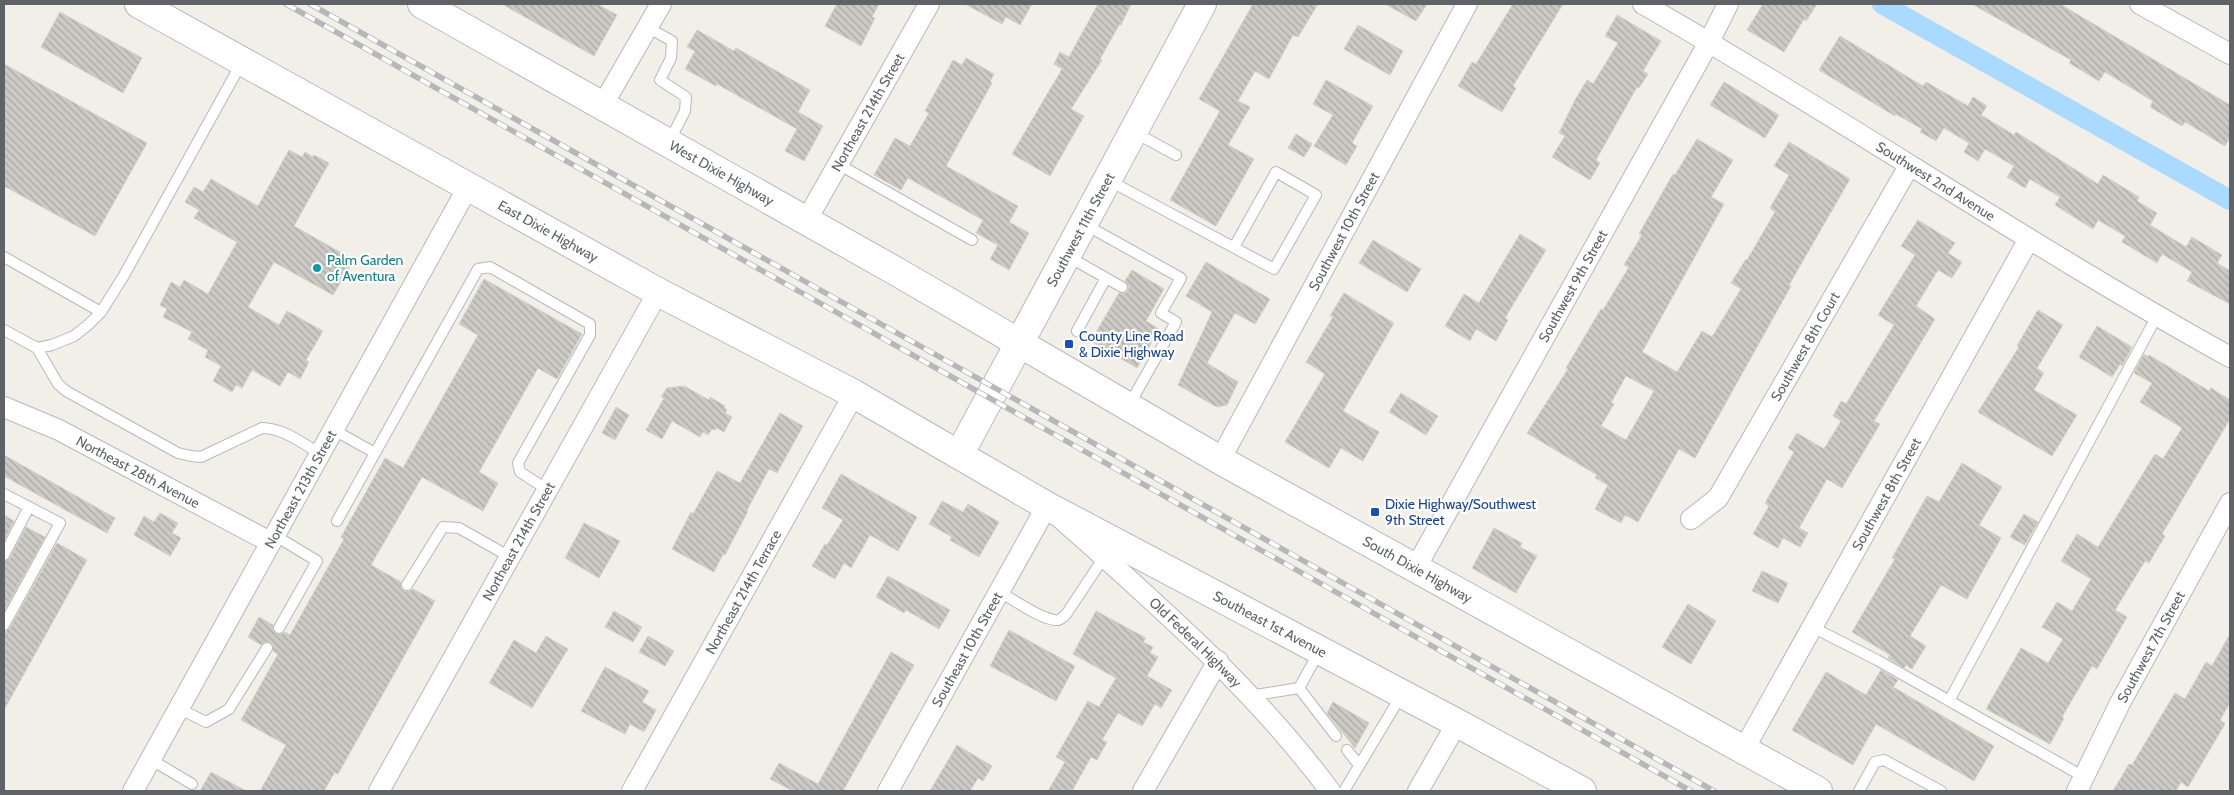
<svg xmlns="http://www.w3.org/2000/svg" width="2234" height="795" viewBox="0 0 2234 795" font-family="Cabin,sans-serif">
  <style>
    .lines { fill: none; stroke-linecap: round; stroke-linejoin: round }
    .canal { stroke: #aadaff; stroke-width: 20 }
    .building { fill: url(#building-back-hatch); stroke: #d6d1c6; fill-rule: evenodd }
    .lane-casing { stroke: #b5b8bc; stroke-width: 12 }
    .street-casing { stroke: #b5b8bc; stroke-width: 22 }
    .secondary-casing { stroke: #b6babf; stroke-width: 30 }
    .lane { stroke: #fff; stroke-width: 10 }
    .street { stroke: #fff; stroke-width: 20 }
    .secondary { stroke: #fff; stroke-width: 28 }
    .rail-casing { stroke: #b6b7b8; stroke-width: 5.5 }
    .rail { stroke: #fff; stroke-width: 4; stroke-dasharray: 11; stroke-linecap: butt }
    .culture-dot { fill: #0f9aa8; stroke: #fff; stroke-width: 2 }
    .transit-dot { fill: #1a4fb4; stroke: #fff; stroke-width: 2 }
    .labels { text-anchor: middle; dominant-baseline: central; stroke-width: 4.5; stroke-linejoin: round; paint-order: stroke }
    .street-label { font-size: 14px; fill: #5f6368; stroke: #fff }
    .culture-label { font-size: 14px; fill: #0d838f; stroke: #fff; text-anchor: start }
    .transit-label { font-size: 14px; fill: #164399; stroke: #fff; text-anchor: start }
  </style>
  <defs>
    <pattern id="building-back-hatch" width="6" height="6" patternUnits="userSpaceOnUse" patternTransform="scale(1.25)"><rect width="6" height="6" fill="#cccac5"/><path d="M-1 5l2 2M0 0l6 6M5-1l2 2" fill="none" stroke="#a9a8a4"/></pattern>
  </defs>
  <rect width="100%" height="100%" fill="#f1efe8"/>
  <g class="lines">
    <path class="canal" d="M1882 4 2230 200"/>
  </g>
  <path class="building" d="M502 4H597L617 15 594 56Z
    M837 4H879L872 17 875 18 861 46 825 26Z
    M965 4H1032L1020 25 1006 17 1002 24Z
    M1098 4H1131L1121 25H1119L1100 59 1102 60 1071 109 1084 116 1050 176 1012 154 1062 69 1054 64 1060 52 1069 57Z
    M1253 4H1318L1298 37 1293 35 1269 79 1255 71 1238 101 1250 107 1228 145 1254 159 1216 226 1170 200 1220 111 1199 99Z
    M1385 4H1427L1416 21Z
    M1513 4H1563L1513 86 1516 88 1502 112 1458 86 1472 62 1476 64Z
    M1763 4H1817L1806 21 1804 19 1784 52 1747 30Z
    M1972 4H2060L2230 105V137L2225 146 2185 122 2182 126 2150 107 2153 101 2105 72 2099 81 2069 63 2071 60Z
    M60 12 142 58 123 93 41 47Z
    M1617 15 1661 41 1643 71 1648 74 1639 88 1637 87 1596 160 1600 163 1590 180 1552 157 1565 136 1559 133 1575 100 1587 80 1593 84 1618 43 1605 36Z
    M1358 25 1403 51 1390 75 1344 49Z
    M697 30 734 51 736 48 810 90 798 112 823 126 804 161 785 151 797 129 717 84 716 86 685 69 695 51 687 47Z
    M1840 36 1923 86 1926 82 1968 106 1973 97 1987 106 1981 115 2014 135 2016 132 2098 184 2103 175 2139 197 2137 201 2157 213 2150 225 2186 247 2192 237 2222 255 2217 263 2230 271V304L2187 281 2192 272 2162 254 2157 263 2122 242 2125 236 2098 220 2093 229 2055 205 2060 197 2030 179 2025 188 2007 177 2014 166 1985 149 1978 161 1964 152 1969 143 1944 128 1936 141 1920 132 1922 129 1896 114 1895 116 1819 70Z
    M966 58 994 74 990 82 992 83 946 166 1018 206 1009 222 1029 233 1009 270 990 259 998 245 976 233 983 220 908 178 901 190 874 175 895 138 910 146 929 113 925 111 953 60 962 65Z
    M4 64 147 143 95 236 4 186Z
    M1326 80 1373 106 1352 143 1357 146 1346 165 1314 146 1333 115 1313 104Z
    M1724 82 1779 115 1765 138 1710 105Z
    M1296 134 1312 144 1304 157 1288 148Z
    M1697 139 1733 160 1711 197 1724 204 1642 352 1677 372 1702 331 1712 337 1741 289 1731 283 1746 259 1747 260 1775 212 1770 208 1789 175 1774 166 1789 142 1850 179 1789 285 1791 286 1695 458 1679 449 1638 522 1625 515 1621 523 1595 509 1608 485 1595 478 1597 475 1527 433 1568 369 1566 368 1601 309 1603 310 1629 267 1624 265 1642 235 1639 234 1673 174 1675 175ZM1626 376 1654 391 1626 440 1601 426 1614 404 1611 403Z
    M289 150 302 157 305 152 313 157 314 155 329 163 294 226 354 260 333 295 274 262 248 307 279 325 287 311 323 331 306 360 309 362 300 379 288 372 280 386 252 370 242 388 236 385 232 392 213 381 221 366 205 357 208 350 188 339 192 332 163 317 167 309 160 305 171 282 180 287 184 280 208 294 237 242 194 218 199 210 185 202 194 187 203 192 211 179 258 206Z
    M1918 220 1955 243 1948 253 1962 262 1952 278 1938 270 1916 306 1935 319 1874 421 1880 424 1842 488 1827 479 1799 528 1808 533 1800 547 1783 538 1778 548 1753 534 1769 506 1765 503 1794 452 1788 448 1797 433 1824 449 1841 421 1833 416 1841 401 1846 404 1894 325 1878 315 1915 255 1901 246Z
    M1520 234 1546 250 1505 318 1508 320 1496 341 1476 329 1470 341 1445 326 1464 294 1479 303Z
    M1373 240 1421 269 1407 292 1359 263Z
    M1206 262 1270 299 1255 324 1235 313 1207 363 1238 382 1227 405 1217 407 1178 385 1212 312 1186 296Z
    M1132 270 1164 289 1146 321 1159 329 1137 368 1091 341 1119 293 1123 294 1128 291 1129 286 1125 281Z
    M484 279 582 334 557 379 538 368 479 472 498 483 483 511 422 477 371 565 401 582V588L404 591H410L413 589 435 601 338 774 335 772 324 791H260L286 745 241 720 278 654 273 651V645L270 642H264L261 645 248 637 259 617 273 625V631L276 634H282L285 632 290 635 344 539 341 537 385 458 403 468 478 335 459 324Z
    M1344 293 1394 323 1343 411 1379 432 1363 461 1341 448 1329 468 1285 442 1325 374 1306 362 1333 317 1330 316Z
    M2038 310 2063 325 2037 368 2044 373 2034 390 2077 415 2052 456 1978 412 2019 347 2017 346Z
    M2097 326 2132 347 2122 366 2120 364 2112 377 2079 357Z
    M2144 354 2148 357 2149 355 2209 391 2211 388 2230 400V419L2162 534 2165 536 2149 563 2145 561 2115 610 2127 617 2097 669 2092 666 2062 717 2064 718 2050 744 1986 709 2021 648 2048 663 2063 639 2042 627 2057 602 2072 611 2091 579 2061 561 2077 534 2098 547 2155 454 2163 459 2182 428 2140 402 2152 383 2134 373Z
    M684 386 709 400 710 397 725 406 724 408 727 410 725 413 732 417 724 432 717 428 715 430 712 429 708 435 703 432 700 437 672 421 662 439 646 430 664 398 661 397 667 388Z
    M1401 393 1438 416 1426 435 1389 412Z
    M616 407 629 415 615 440 602 433Z
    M780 413 803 426 777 473 769 469 747 510 748 511 725 555 723 554 714 572 672 549 691 512 693 514 717 471 740 483Z
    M4 455 115 518 107 533 4 476Z
    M1962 463 2002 487 1979 525 2001 538 1967 599 1941 585 1910 636 1926 646 1912 669 1906 665 1904 668 1888 658 1890 655 1852 632 1895 559 1892 558 1927 496 1939 502Z
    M841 474 917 517 898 551 870 535 851 568 844 563 835 579 812 566 825 544 827 545 843 520 822 508Z
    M942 501 963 512 968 504 999 522 979 557 950 540 952 537 929 524Z
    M160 513 178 523 172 533 181 538 170 556 134 535 144 516 154 522Z
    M2024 514 2038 522 2025 545 2010 537Z
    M4 515 14 521 4 541Z
    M584 523 620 541 599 578 565 558Z
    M26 527 45 537 4 611V562L10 558Z
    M1494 528 1522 543 1520 547 1537 556 1516 593 1472 568Z
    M57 543 87 560 4 710V632L10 628Z
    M1762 571 1788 583 1778 603 1752 591Z
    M888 576 950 610 939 629 906 610 904 613 876 597Z
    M1688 604 1716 621 1691 664 1662 647Z
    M614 611 642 627 633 642 605 627Z
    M1096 611 1146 638 1143 642 1153 647 1150 653 1158 657 1147 676 1172 690 1161 708 1155 704 1142 726 1118 713 1102 740 1107 742 1097 760 1091 757 1072 791H1048L1065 762 1056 757 1088 701 1099 707 1116 678 1073 654Z
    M1009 630 1075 666 1056 701 990 666Z
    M2230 634V703L2220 720 2225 724 2188 787 2181 782 2176 791H2113L2129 764 2132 765 2175 693 2185 699 2206 662 2212 666Z
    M546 636 568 649 532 708 489 683 514 640 536 653Z
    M648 636 674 651 665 666 639 652Z
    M891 652 914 665 843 791H793L770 779 779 763 818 784Z
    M605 667 649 691 642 702 656 710 644 732 630 724 625 734 581 711Z
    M1881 670 1898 680 1893 687 1994 746 1974 781 1876 724 1853 765 1792 730 1826 672 1866 695Z
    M1333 702 1369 723 1355 748 1327 713Z
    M957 745 992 766 983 781 978 778 970 791H930Z
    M211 772 246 791H200Z"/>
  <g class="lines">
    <defs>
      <path id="lane" d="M647 27 672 41 671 58 660 80 686 97 685 111 669 142
        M1134 132 1176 155
        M838 164 972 240
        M1108 180 1274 269 1316 195 1276 172 1234 247
        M1084 224 1181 278 1161 313 1176 322 1128 407
        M1067 256 1106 278 1077 331
        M4 257 101 312
        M1106 278 1122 287
        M4 330 37 348 52 345 74 336 88 325 101 312 123 277 242 62
        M37 348 58 384 66 391 178 453 191 456 201 457 262 428C283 428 302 443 319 453
        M332 429 375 453
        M4 494 60 523 4 625
        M337 521 478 269 490 267 590 324V335L518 463 520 472 548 490
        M274 535 317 561 279 628
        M4 555 29 507
        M407 585 443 527 459 528 510 557
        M1000 592C1012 599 1045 622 1058 620 1062 619 1064 616 1067 613L1104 557
        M1812 627 1877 660 2084 777
        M1299 688 1336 736
        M1299 688 1319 652
        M1250 696 1299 688
        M1949 701 2157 316
        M178 708 206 722 229 709 267 648
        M1347 750 1359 765
        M150 759 192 784
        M1344 791 1402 694
        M1859 791 1875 762 1884 760 1941 791"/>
      <g id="street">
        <path id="s1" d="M1643 4C1841 117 2030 246 2230 357"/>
        <path d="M2140 4 2230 54"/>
        <path d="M602 106 661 4"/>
        <path id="s2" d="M806 221 929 4"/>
        <path id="s3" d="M4 407 59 430 270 542"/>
        <path id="s4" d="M1220 460 1467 4"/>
        <path id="s5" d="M1691 519 1718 498 1909 166"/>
        <path id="s6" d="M1415 569 1709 42 1728 4"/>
        <path id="s7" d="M1744 749 2029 239"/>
        <path id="s8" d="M133 791 468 187"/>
        <path id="s9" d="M379 791 658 292"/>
        <path id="s10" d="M632 791 854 394"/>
        <path id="s11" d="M888 791 1047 506C1147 596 1250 683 1330 791"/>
        <path d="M1143 791 1218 661"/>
        <path d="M1418 791 1457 723"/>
        <path id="s12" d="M2077 791 2120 703 2230 503"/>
      </g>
      <g id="secondary">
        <path id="s13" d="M139 4 658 292 854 394 1047 506 1457 723 1582 791"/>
        <path id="s14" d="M422 4 899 273 1220 460 1818 791"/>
        <path id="s15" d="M959 455 1202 4"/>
      </g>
    </defs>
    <use href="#lane" class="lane-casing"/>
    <use href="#street" class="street-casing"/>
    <use href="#secondary" class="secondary-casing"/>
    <use href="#lane" class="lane"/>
    <use href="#street" class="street"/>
    <use href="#secondary" class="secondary"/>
    <defs>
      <path id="rail" d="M286 4 1691 791
        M310 4 1714 791"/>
    </defs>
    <use href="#rail" class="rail-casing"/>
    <use href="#rail" class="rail"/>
  </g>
  <circle class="culture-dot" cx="317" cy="268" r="5"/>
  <g class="transit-dot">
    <rect x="1064" y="339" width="10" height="10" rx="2.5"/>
    <rect x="1370" y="507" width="10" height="10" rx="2.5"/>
  </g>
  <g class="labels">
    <g class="street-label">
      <text stroke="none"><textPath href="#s2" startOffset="125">Northeast 214th Street</textPath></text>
      <text stroke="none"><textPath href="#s14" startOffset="344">West Dixie Highway</textPath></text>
      <text stroke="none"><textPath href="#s1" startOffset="342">Southwest 2nd Avenue</textPath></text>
      <text stroke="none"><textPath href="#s15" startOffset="256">Southwest 11th Street</textPath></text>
      <text stroke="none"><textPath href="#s13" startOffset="468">East Dixie Highway</textPath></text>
      <text stroke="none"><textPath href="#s4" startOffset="260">Southwest 10th Street</textPath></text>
      <text stroke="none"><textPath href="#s6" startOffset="324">Southwest 9th Street</textPath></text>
      <text stroke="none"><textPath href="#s5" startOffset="209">Southwest 8th Court</textPath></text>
      <text stroke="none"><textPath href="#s3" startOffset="149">Northeast 28th Avenue</textPath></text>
      <text stroke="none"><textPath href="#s8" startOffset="345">Northeast 213th Street</textPath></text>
      <text stroke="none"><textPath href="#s7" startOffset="292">Southwest 8th Street</textPath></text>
      <text stroke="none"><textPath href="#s9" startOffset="286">Northeast 214th Street</textPath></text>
      <text stroke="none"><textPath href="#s14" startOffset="1145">South Dixie Highway</textPath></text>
      <text stroke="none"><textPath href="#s10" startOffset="228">Northeast 214th Terrace</textPath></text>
      <text stroke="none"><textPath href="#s13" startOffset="1290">Southeast 1st Avenue</textPath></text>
      <text stroke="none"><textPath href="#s11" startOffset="528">Old Federal Highway</textPath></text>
      <text stroke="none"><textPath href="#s12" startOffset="162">Southwest 7th Street</textPath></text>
      <text stroke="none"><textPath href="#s11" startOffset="162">Southeast 10th Street</textPath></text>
    </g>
    <g class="culture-label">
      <text x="327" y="260">Palm Garden<tspan x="327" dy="16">of Aventura</tspan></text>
    </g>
    <g class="transit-label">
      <text x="1079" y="336">County Line Road<tspan x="1079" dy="16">&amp; Dixie Highway</tspan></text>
      <text x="1385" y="504">Dixie Highway/Southwest<tspan x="1385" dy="16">9th Street</tspan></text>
    </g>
  </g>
  <rect width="2234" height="795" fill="none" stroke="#5f6368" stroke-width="10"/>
</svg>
